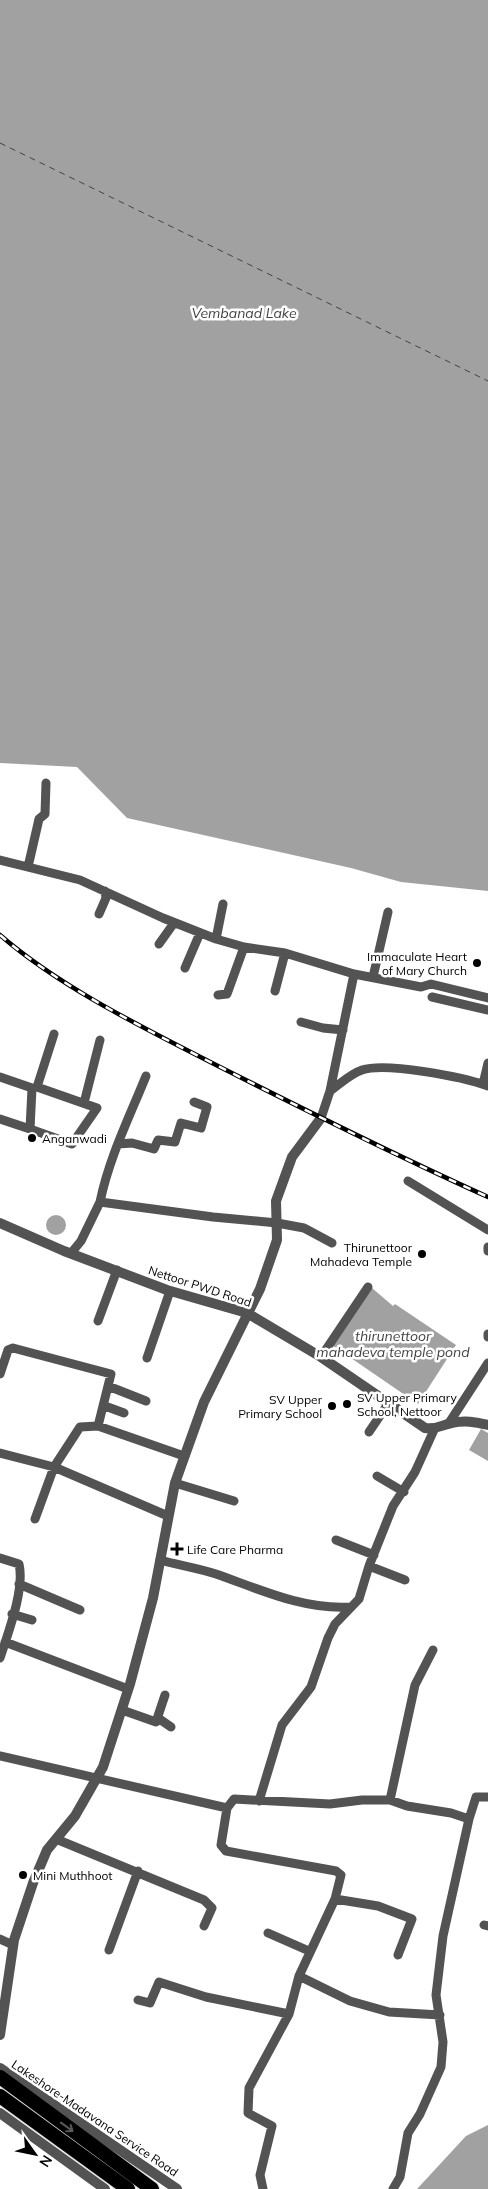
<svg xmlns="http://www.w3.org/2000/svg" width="488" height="2189" viewBox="0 0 488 2189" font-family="Mulish,sans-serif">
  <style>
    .water { fill: #a1a1a1 }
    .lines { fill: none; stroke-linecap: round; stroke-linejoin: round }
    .ferry { stroke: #424242; stroke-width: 1; stroke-dasharray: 6 5; stroke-linecap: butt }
    .trunk-casing { stroke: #dbdbdb; stroke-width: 16 }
    .minor { stroke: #535353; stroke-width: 9 }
    .tertiary { stroke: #535353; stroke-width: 10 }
    .trunk { stroke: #000; stroke-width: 14 }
    .rail-casing { stroke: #000; stroke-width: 4.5 }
    .rail { stroke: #fff; stroke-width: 2.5; stroke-dasharray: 8; stroke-linecap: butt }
    .oneway { stroke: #595959 }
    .poi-dot { fill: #000; stroke: #fff; stroke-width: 2 }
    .labels { text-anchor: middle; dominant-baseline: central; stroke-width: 5; stroke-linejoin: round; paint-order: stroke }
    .poi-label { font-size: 12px; fill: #000; stroke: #fff; text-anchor: start }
    .street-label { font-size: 12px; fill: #000; stroke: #fff }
    .water-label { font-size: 14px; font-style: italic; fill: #424242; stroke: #fff }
  </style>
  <rect width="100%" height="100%" fill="#fff"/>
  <path class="water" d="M0 0H488V891L401 882 351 868 127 818 77 767 0 763Z
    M46 1225a10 10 0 1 1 20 0a10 10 0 1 1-20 0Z
    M372 1288 393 1306 395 1304 456 1345 418 1404 332 1345Z
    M481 1429 488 1433V1461L469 1450Z
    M488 2125V2189H417L466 2136Z"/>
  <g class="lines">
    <path class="ferry" d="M0 143 488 381"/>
    <defs>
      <path id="trunk" d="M0 2077 152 2189
        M0 2096 128 2189"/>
    </defs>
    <use href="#trunk" class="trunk-casing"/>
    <path class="minor" d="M0 860 80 880 163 918 216 939 244 947 285 953 354 974 330 1091 321 1118
      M28 867 39 819 45 814 46 783
      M99 914 106 898 105 891
      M216 939 223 904
      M159 944 174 923
      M185 968 200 933
      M354 974 421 987 431 984 488 998
      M373 977 388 912
      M275 991 285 953
      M218 995 227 994 244 947
      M432 997 488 1010
      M301 1022 323 1028 343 1030
      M0 1077 32 1088
      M483 1084 488 1063
      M330 1091C340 1084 350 1074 362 1070 386 1062 463 1077 488 1086
      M84 1103 100 1040
      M0 1119 30 1129 32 1088 37 1087 54 1034
      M30 1129 72 1144 97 1108 37 1087
      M118 1144 132 1143 154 1149 158 1140 175 1142 181 1123 201 1128 207 1107 194 1102
      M408 1181 488 1230
      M100 1202C109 1158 129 1118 146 1076
      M488 1247V1251
      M72 1252 81 1241 100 1202 213 1217 277 1223 304 1228 332 1243
      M98 1321 117 1270
      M488 1334V1337
      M321 1357 368 1287
      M147 1358 170 1291
      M0 1374 8 1350 13 1348 111 1374 98 1426
      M108 1386 146 1401
      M105 1406 124 1413
      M449 1423 488 1363
      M369 1432 388 1404
      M0 1453 54 1467 168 1516
      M377 1476 404 1492
      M175 1483 234 1501
      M35 1519 54 1467 80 1427 98 1426 184 1456
      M336 1540 374 1555
      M0 1558 19 1564C25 1589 8 1633 0 1658
      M160 1560C178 1565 198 1568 216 1574 259 1589 303 1610 350 1607
      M369 1566 405 1580
      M19 1584 80 1610
      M12 1614 32 1620
      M5 1642 128 1689
      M122 1710 156 1722 165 1695
      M158 1718 171 1727
      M0 1756 227 1808 221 1845 226 1851 336 1871 341 1875 335 1899 299 1976 289 2014 249 2088 248 2113 272 2126 260 2175 263 2189
      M390 1800 415 1685 433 1650
      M259 1801 282 1725 311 1687 328 1638 335 1624 359 1599 369 1566 393 1506 415 1472 434 1430
      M227 1808 234 1799 330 1804 362 1800H390L407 1806 451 1813 469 1819 476 1797H488
      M56 1839 204 1900 212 1908 204 1926
      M335 1899 378 1906 412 1919 398 1955
      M484 1925 488 1926
      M268 1933 309 1951
      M0 1939 13 1945
      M109 1950 138 1871
      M299 1976 350 2001 389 2012 440 2015
      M138 2000 150 2003 159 1982 206 1997 289 2014
      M393 2189 400 2177 408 2133 420 2114 441 2067 443 2042 436 1995 443 1936 469 1819"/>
    <path class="tertiary" d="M0 1223 64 1251 167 1290 247 1313 321 1357 425 1428C436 1430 441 1425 452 1423 465 1420 475 1422 488 1425
      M0 2035 14 1940 33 1883 47 1850 75 1816 103 1767 130 1684 153 1598 175 1483 204 1402 260 1289 277 1240 276 1201 292 1157 321 1118
      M0 2068 177 2189
      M0 2113 105 2189"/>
    <use href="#trunk" class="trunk"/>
    <defs>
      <path id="rail" d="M0 935C61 988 146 1029 218 1066 307 1111 397 1156 488 1197"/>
    </defs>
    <use href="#rail" class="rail-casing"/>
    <use href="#rail" class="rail"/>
  </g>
  <defs><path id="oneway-shaft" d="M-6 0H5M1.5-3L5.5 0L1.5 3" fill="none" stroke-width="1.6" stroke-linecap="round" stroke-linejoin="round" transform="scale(1.25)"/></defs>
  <use class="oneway" href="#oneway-shaft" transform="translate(67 2127) rotate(36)"/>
  <g class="poi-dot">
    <circle cx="477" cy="963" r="5"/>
    <circle cx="32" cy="1138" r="5"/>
    <circle cx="422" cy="1254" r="5"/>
    <circle cx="347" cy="1404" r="5"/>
    <circle cx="332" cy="1406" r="5"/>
    <path d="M174.5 1541.5h5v5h5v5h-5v5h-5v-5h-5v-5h5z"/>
    <circle cx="23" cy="1875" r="5"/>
  </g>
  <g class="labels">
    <g class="poi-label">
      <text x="467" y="956" text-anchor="end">Immaculate Heart<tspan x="467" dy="14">of Mary Church</tspan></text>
      <text x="42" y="1138">Anganwadi</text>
      <text x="412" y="1247" text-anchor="end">Thirunettoor<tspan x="412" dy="14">Mahadeva Temple</tspan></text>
      <text x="357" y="1397">SV Upper Primary<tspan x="357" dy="14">School, Nettoor</tspan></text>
      <text x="322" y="1399" text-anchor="end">SV Upper<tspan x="322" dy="14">Primary School</tspan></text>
      <text x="187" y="1549">Life Care Pharma</text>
      <text x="33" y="1875">Mini Muthhoot</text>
    </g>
    <g class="street-label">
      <text transform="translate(200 1286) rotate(18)">Nettoor PWD Road</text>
      <text transform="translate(95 2118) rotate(34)">Lakeshore-Madavana Service Road</text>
    </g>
    <g class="water-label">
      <text x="244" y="313">Vembanad Lake</text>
      <text x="393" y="1336">thirunettoor<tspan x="393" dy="16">mahadeva temple pond</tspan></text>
    </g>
  </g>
  <g transform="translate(35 2154) rotate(123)" stroke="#ffffff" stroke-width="4" paint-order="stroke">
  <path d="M0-4L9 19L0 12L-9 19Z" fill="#000000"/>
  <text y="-8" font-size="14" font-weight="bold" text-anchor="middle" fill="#000000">N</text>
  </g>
</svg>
